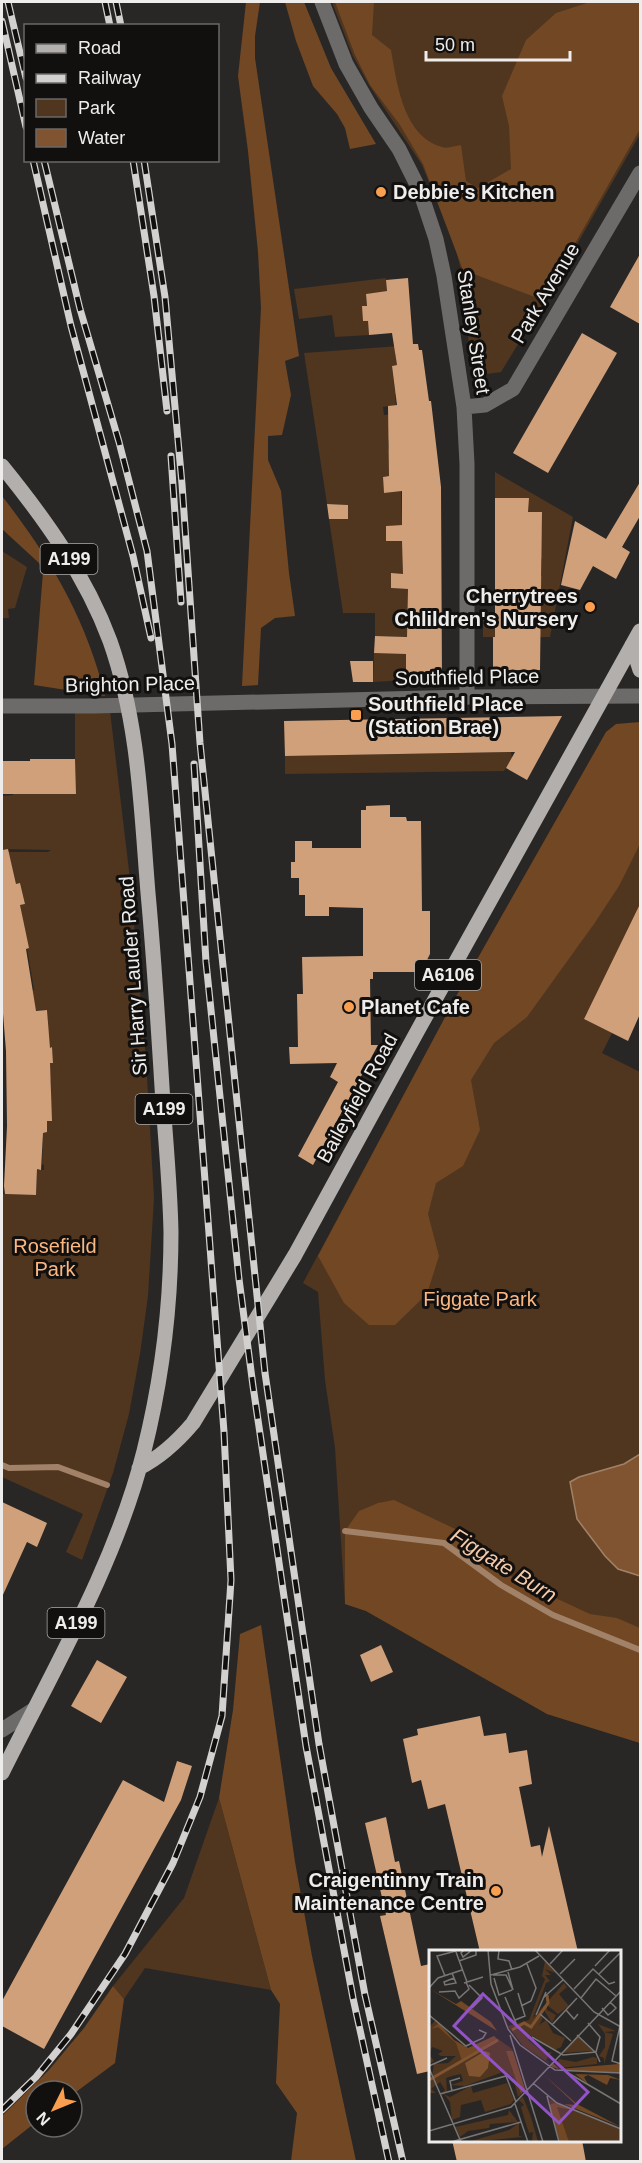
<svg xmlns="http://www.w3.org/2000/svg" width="642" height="2163" viewBox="0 0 642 2163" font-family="Helvetica,sans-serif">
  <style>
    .green { fill: #50351f }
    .forest { fill: #724723 }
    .water { fill: #805430; stroke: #a18268; stroke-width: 1.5 }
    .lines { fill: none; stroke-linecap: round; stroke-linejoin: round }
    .stream { stroke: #a18268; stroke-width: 6 }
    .building { fill: #d0a07a }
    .minor { stroke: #6d6b6a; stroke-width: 15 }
    .tertiary { stroke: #6d6b6a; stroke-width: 15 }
    .primary { stroke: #b2afad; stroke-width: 15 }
    .rail-casing { stroke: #d3d1cf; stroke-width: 7 }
    .rail { stroke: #11100f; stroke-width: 4.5; stroke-dasharray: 14; stroke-linecap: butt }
    .poi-dot { fill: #fa9f4f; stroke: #11100f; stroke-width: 2 }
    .labels { text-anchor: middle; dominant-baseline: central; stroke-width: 6; stroke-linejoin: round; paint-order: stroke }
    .shield { fill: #11100f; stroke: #acabaa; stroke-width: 1.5 }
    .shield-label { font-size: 18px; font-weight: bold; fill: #efedec }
    .poi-label { font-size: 20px; font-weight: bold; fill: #efedec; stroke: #11100f; text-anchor: start }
    .street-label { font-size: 20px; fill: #efedec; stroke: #11100f }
    .park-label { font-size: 20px; fill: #fcb780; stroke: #11100f }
    .water-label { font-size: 21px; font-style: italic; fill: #f5caaa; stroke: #11100f }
    .inset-river { fill: none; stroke: #805430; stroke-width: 3 }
    .inset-road { fill: none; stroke: #787675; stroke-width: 1.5 }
    .view { fill: #9253c8; fill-opacity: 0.15; stroke: #9253c8; stroke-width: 3 }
    .inset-edge { fill: none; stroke: #efedec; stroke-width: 3 }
  </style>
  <rect width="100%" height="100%" fill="#292725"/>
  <path class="green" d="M332 2H640V134L544 302 501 372 480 375 471 364 461 270 455 246 422 165 369 85 353 56Z
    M386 278 387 291 366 294 367 306H363V321H368L369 335 335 337 332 315 299 319 294 289Z
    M399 346 395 354 397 365 392 366 395 391 427 387V394H395L396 405 383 407 384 415 396 414 400 441 388 440V449L401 450 389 476 383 477 384 493 401 491 402 525 386 526V541H402L408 574H391V588L408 589 423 623H407V637L375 636V613H343L329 519H348V505L327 504 304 353Z
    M495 472 573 517 550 637H483V618H540L533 576H542V559L533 558V530H542V513L533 512 528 515V498H495Z
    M2 551 27 567 15 608 8 609 9 618H2Z
    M374 653H406V680L373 682Z
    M110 711 130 879 146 1059 154 1198 148 1296 140 1354 129 1414 113 1473 82 1560 66 1552 83 1514 2 1477V1194L36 1195 37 1169 44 1170V1165L42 1164 43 1138 10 1133 47 1132V1127H44V1121H51V1080H43L8 1066 53 1062 52 1048H39L48 1024 47 1010 34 1011 3 996 34 990 20 905 25 904 20 884H16L8 852H48L51 850 2 849V796L13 795 12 761H20V794H75V713Z
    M511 752 512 758 504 771 285 774V756Z
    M640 844V933L596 1015 587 1012 584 1019 612 1033 602 1053 640 1072V1743L547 1714 366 1611 345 1604 335 1448 325 1380 318 1292 303 1283 458 993 554 978C587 935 616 892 640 844Z
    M219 1798 271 1990 145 1968 124 1999 113 1986 184 1898Z"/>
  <path class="forest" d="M246 2H260L255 36V58L299 356 285 361 291 395 282 435 268 436V460L281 491 289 573 295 616 275 618 261 628 258 685 242 686 261 308 258 252 248 151 238 76Z
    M285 2H304L331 68 376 144 350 149 345 128 337 114 313 86 296 41Z
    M335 2H374L372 35 391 50C397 83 403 136 442 147 447 149 455 146 461 145L466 181 478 188 511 169 509 126 502 96 526 40 556 13 590 2H640V129L543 300 463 270 423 164 400 125 370 85 355 55Z
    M2 496C49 556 87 620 105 696L34 685 43 572 39 563 2 529Z
    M640 722V844L619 886 594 924 527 1017 494 1043 471 1080 480 1130 463 1166 436 1183 428 1214 439 1256 427 1294 395 1325H369L344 1303 318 1256 458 993 606 732 616 724Z
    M394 1500 468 1535 492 1564 519 1581 590 1614 617 1618 640 1628V1743L547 1714 366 1611 345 1604V1531L359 1511 378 1503Z
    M261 1625 295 1862 312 1956 356 2161H291L297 2113 276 2083 280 2004 271 1990 219 1798 233 1710 240 1634Z
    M113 1986 124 1999 115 2063 72 2095V2091H36V2122L2 2149V2116L49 2070 84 2028Z"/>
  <path class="water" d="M640 1454V1576L618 1569 605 1556 577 1519 570 1482 579 1477 624 1464Z"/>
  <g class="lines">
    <path class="stream" d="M2 1465 9 1468 58 1467 107 1485
      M345 1531 444 1543 501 1585 553 1615 640 1650"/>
  </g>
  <path class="building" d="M640 254V324L610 307Z
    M408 278 413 344H418L419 350H422L429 401H431L441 487 442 681 406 680V654L374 653 375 636 407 637 408 589 391 588V573L403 574 402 541H386V526L402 525V491L384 493 383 477 389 476 388 406 397 405 392 366 397 365 392 333 369 335 368 321H363L362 306H367L366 294 387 291 386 280Z
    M582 333 617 353 548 473 513 453Z
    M640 482V516L622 547 630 552 616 579 593 566 580 590 561 585 575 521 606 539Z
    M495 498H529L528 512H542L540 670H493V637H495Z
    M327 504 348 505V519H329Z
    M350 661H373V682H353Z
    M562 716 527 780 506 768 515 752 285 756 284 721Z
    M30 759H75L76 794H2V761H30Z
    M390 805V817H406L407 821H421L422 911H430V954L421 972H373V979H370L371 1045H378L313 1165 298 1156 338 1082 330 1077 337 1063 290 1064 289 1047H298L297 994H303L302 957 363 956V908L329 907V916H305V895H299V878H291V862H295V841H312V848H361V810H366V806Z
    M8 849 16 884 20 883 25 904 20 905 29 948 26 949 36 1011 47 1010 50 1048 52 1047 53 1063H50L52 1121H47V1132L43 1133 41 1170 37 1169 36 1195 5 1194 4 1186 7 1126 6 1051 2 1001V850Z
    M640 904V1014L628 1041 584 1019Z
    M2 1502 47 1523 37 1547 27 1542 2 1597Z
    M381 1645 393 1672 371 1682 360 1655Z
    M97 1660 127 1677 101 1723 71 1706Z
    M480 1716 484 1736 506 1733 509 1753 527 1750 532 1784 519 1787 531 1847 540 1845 542 1857 549 1826 578 1952H480L445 1804 428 1809 421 1780 412 1783 403 1739 418 1735 417 1729Z
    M177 1761 192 1766 181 1800 44 2049 2 2026V2001L123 1780 164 1802Z
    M386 1817 395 1862 399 1861 421 1966 430 1964V2071L417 2074 380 1916 386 1915 365 1823Z
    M452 2140H582L586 2162H457Z"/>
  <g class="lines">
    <path class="minor" d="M322 2 346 64 371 108 399 149 420 191 436 239 444 276 464 407 467 464V697
      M464 407 485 405 513 389 640 173
      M2 1730 33 1710"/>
    <path class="tertiary" d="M2 706H94L467 697 640 696"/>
    <path class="primary" d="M2 466C45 519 86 576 110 641 139 723 141 808 148 893 154 958 158 1022 162 1087 165 1135 170 1183 171 1232 171 1305 162 1379 144 1451 116 1563 53 1670 2 1773
      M632 645 640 670
      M139 1468C161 1457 177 1442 193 1423L295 1255 418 1030 640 631"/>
    <defs>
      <path id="rail" d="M8 2 26 78
        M105 2 110 26
        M116 2 121 26
        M2 21 26 127
        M33 160 71 326 133 556 151 638
        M133 160 154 296 167 411
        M144 160 165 297 182 484 200 743 265 1373 319 1744 365 1995 403 2162
        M171 456 181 602
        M194 764 206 962 239 1279 253 1386 306 1746 353 1998 389 2162
        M2 2110 36 2077 71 2034 125 1954 173 1863 200 1797 222 1716 231 1580 224 1432 172 744 147 551 119 442 80 309 44 160"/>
    </defs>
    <use href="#rail" class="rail-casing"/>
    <use href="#rail" class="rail"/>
  </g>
  <g class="poi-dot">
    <circle cx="381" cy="192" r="6"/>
    <circle cx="590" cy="607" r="6"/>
    <rect x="350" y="709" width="12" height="12" rx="3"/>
    <circle cx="349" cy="1007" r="6"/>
    <circle cx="496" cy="1891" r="6"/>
  </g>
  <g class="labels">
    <g class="shield">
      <rect x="40.5" y="544" width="57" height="30" rx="4.5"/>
      <rect x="415" y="960" width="66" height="30" rx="4.5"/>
      <rect x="135.5" y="1094" width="57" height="30" rx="4.5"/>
      <rect x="47.5" y="1608" width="57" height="30" rx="4.5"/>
    </g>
    <g class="shield-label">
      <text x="69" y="559">A199</text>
      <text x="448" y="975">A6106</text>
      <text x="164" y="1109">A199</text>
      <text x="76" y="1623">A199</text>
    </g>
    <g class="poi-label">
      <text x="393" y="192">Debbie's Kitchen</text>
      <text x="578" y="596" text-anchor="end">Cherrytrees<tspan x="578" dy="23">Chlildren's Nursery</tspan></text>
      <text x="368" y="704">Southfield Place<tspan x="368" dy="23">(Station Brae)</tspan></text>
      <text x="361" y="1007">Planet Cafe</text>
      <text x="484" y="1880" text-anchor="end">Craigentinny Train<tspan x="484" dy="23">Maintenance Centre</tspan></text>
    </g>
    <g class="street-label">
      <text transform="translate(545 293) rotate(-59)">Park Avenue</text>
      <text transform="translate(474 332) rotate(81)">Stanley Street</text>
      <text transform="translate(467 677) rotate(-1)">Southfield Place</text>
      <text transform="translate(130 684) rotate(-1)">Brighton Place</text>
      <text transform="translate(133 976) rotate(-94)">Sir Harry Lauder Road</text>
      <text transform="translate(357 1098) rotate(-61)">Baileyfield Road</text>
    </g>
    <g class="park-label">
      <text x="55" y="1246">Rosefield<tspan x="55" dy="23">Park</tspan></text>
      <text x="480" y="1299">Figgate Park</text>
    </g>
    <g class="water-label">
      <text transform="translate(504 1565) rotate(32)">Figgate Burn</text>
    </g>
  </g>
  <g transform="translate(429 1950)">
    <rect width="192" height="192" fill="#292725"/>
    <path d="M116 11 126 23 116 19 122 25H116L121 31 117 33 104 68 135 33 138 37 130 44 140 56 129 64 118 55V60L127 65 123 73 115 60 110 64 114 68 110 75 117 70 124 83 136 88 132 97 126 100 104 86 99 90 115 103 123 102 117 110 121 114 94 96 79 76 100 70 116 29 113 26ZM7 70 25 90 39 98 65 86 83 99 90 120 86 122 92 144 89 147 84 127 74 122 36 136 22 135 34 131 32 124 23 126 17 128 18 141 13 143 16 140 11 132 2 139 7 143H0L5 114 19 113 27 106H12L9 104 14 101 3 97 0 104 5 111 1 114 0 110V77ZM169 74 187 81 175 82 184 84 175 114V108L170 106 176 97V84ZM148 86 164 101 133 103ZM164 107 168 108V114L130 118 128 115 130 109 147 112ZM78 133 85 150 82 154 56 162 52 150 32 155 31 167 23 170 21 152 15 144 21 147 42 136 44 143ZM94 147 102 167 109 192 103 190 104 182 100 183 97 174 92 157 95 155 90 150ZM120 149 192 179V192H131ZM80 160 89 172 61 174 60 178 39 181 31 187 26 177 79 165ZM90 173V186L94 187 39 192 80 180Z" fill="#50351f"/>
    <path d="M1 39 27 54 32 51 62 72 68 81ZM10 73 25 90 39 98 65 86 69 91 33 111 27 93 9 77 2 79ZM77 101H84L96 139 92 144ZM124 113 130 119 190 114 192 123 133 120 120 116ZM114 124 148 154 192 177 135 154 147 155ZM146 124 179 125 192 130 181 128 178 135 159 125 155 127 159 134ZM125 153 149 161 128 157 140 192H131L120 155Z" fill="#724723"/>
    <path d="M56 101 61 103 59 118 51 127 40 126 36 113Z" fill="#805430"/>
    <path class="inset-river" d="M83 80 95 73 102 77 119 53 118 45M0 130 69 90"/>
    <path class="inset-road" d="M35 0 32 3 34 7 43 0M59 0 62 34 79 79 91 95 126 120 192 123M70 0 69 9 80 11 83 20M106 0 165 62 192 77M27 2 38 32M30 11 47 5V0M121 14 134 0M166 16 181 0M23 23 27 33 16 35 15 32 25 28M131 24 146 9M170 24 191 3M62 25 91 17 110 6M64 25H77L84 40 79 22M16 26 8 6 27 1M65 28 70 45 83 40M35 33 54 27M40 35 53 48 43 58M0 38 9 28 33 20M145 39 164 19 180 34 186 32M10 42 26 41 30 48 40 39 37 32M76 47 87 73M114 48 134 30M152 48 167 29 187 46M92 56 102 51 107 38 98 14M173 58 179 65 183 62 187 58 181 52M137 60 145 69 149 64M111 64 142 91M0 65 37 96 54 88 57 83 50 80M107 65 117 42M86 70 96 66 89 43M159 73 171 87 167 102M123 75 148 48M191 76 183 111 192 114M81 85 114 192M148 85 167 103 171 112M103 87 134 105 167 102M0 116 18 108M0 118 32 192M141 124 192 154M104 133 128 153 192 179M23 141 21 131 31 128M11 144 77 126 87 152M118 146 130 192M86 154 99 192M0 181 82 157 192 41M22 192 92 172"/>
    <path class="view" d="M54 44 159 142 130 173 25 76Z"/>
    <rect width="192" height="192" class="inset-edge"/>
  </g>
  <rect width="642" height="2163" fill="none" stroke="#efedec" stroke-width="6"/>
  <rect x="24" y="24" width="195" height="138" fill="#11100f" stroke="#6a6867" stroke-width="1.5"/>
  <rect x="36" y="44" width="30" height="9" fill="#b2afad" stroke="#6a6867" stroke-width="1.5"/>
  <text x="78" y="54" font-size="18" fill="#efedec">Road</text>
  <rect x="36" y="74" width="30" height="9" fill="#d3d1cf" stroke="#6a6867" stroke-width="1.5"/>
  <text x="78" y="84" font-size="18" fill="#efedec">Railway</text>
  <rect x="36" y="99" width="30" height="18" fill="#50351f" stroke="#6a6867" stroke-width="1.5"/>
  <text x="78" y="114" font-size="18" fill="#efedec">Park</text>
  <rect x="36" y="129" width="30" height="18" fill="#805430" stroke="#6a6867" stroke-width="1.5"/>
  <text x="78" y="144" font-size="18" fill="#efedec">Water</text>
  <g transform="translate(54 2109) rotate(227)"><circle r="28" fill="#11100f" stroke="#6a6867" stroke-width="1.5"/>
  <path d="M0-4.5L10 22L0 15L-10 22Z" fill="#fa9f4f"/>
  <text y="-9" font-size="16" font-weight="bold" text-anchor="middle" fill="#efedec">N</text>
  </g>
  <path d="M426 51v9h144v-9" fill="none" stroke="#efedec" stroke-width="3"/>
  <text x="435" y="51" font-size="18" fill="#efedec" stroke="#11100f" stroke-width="4.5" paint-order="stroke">50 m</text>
</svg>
